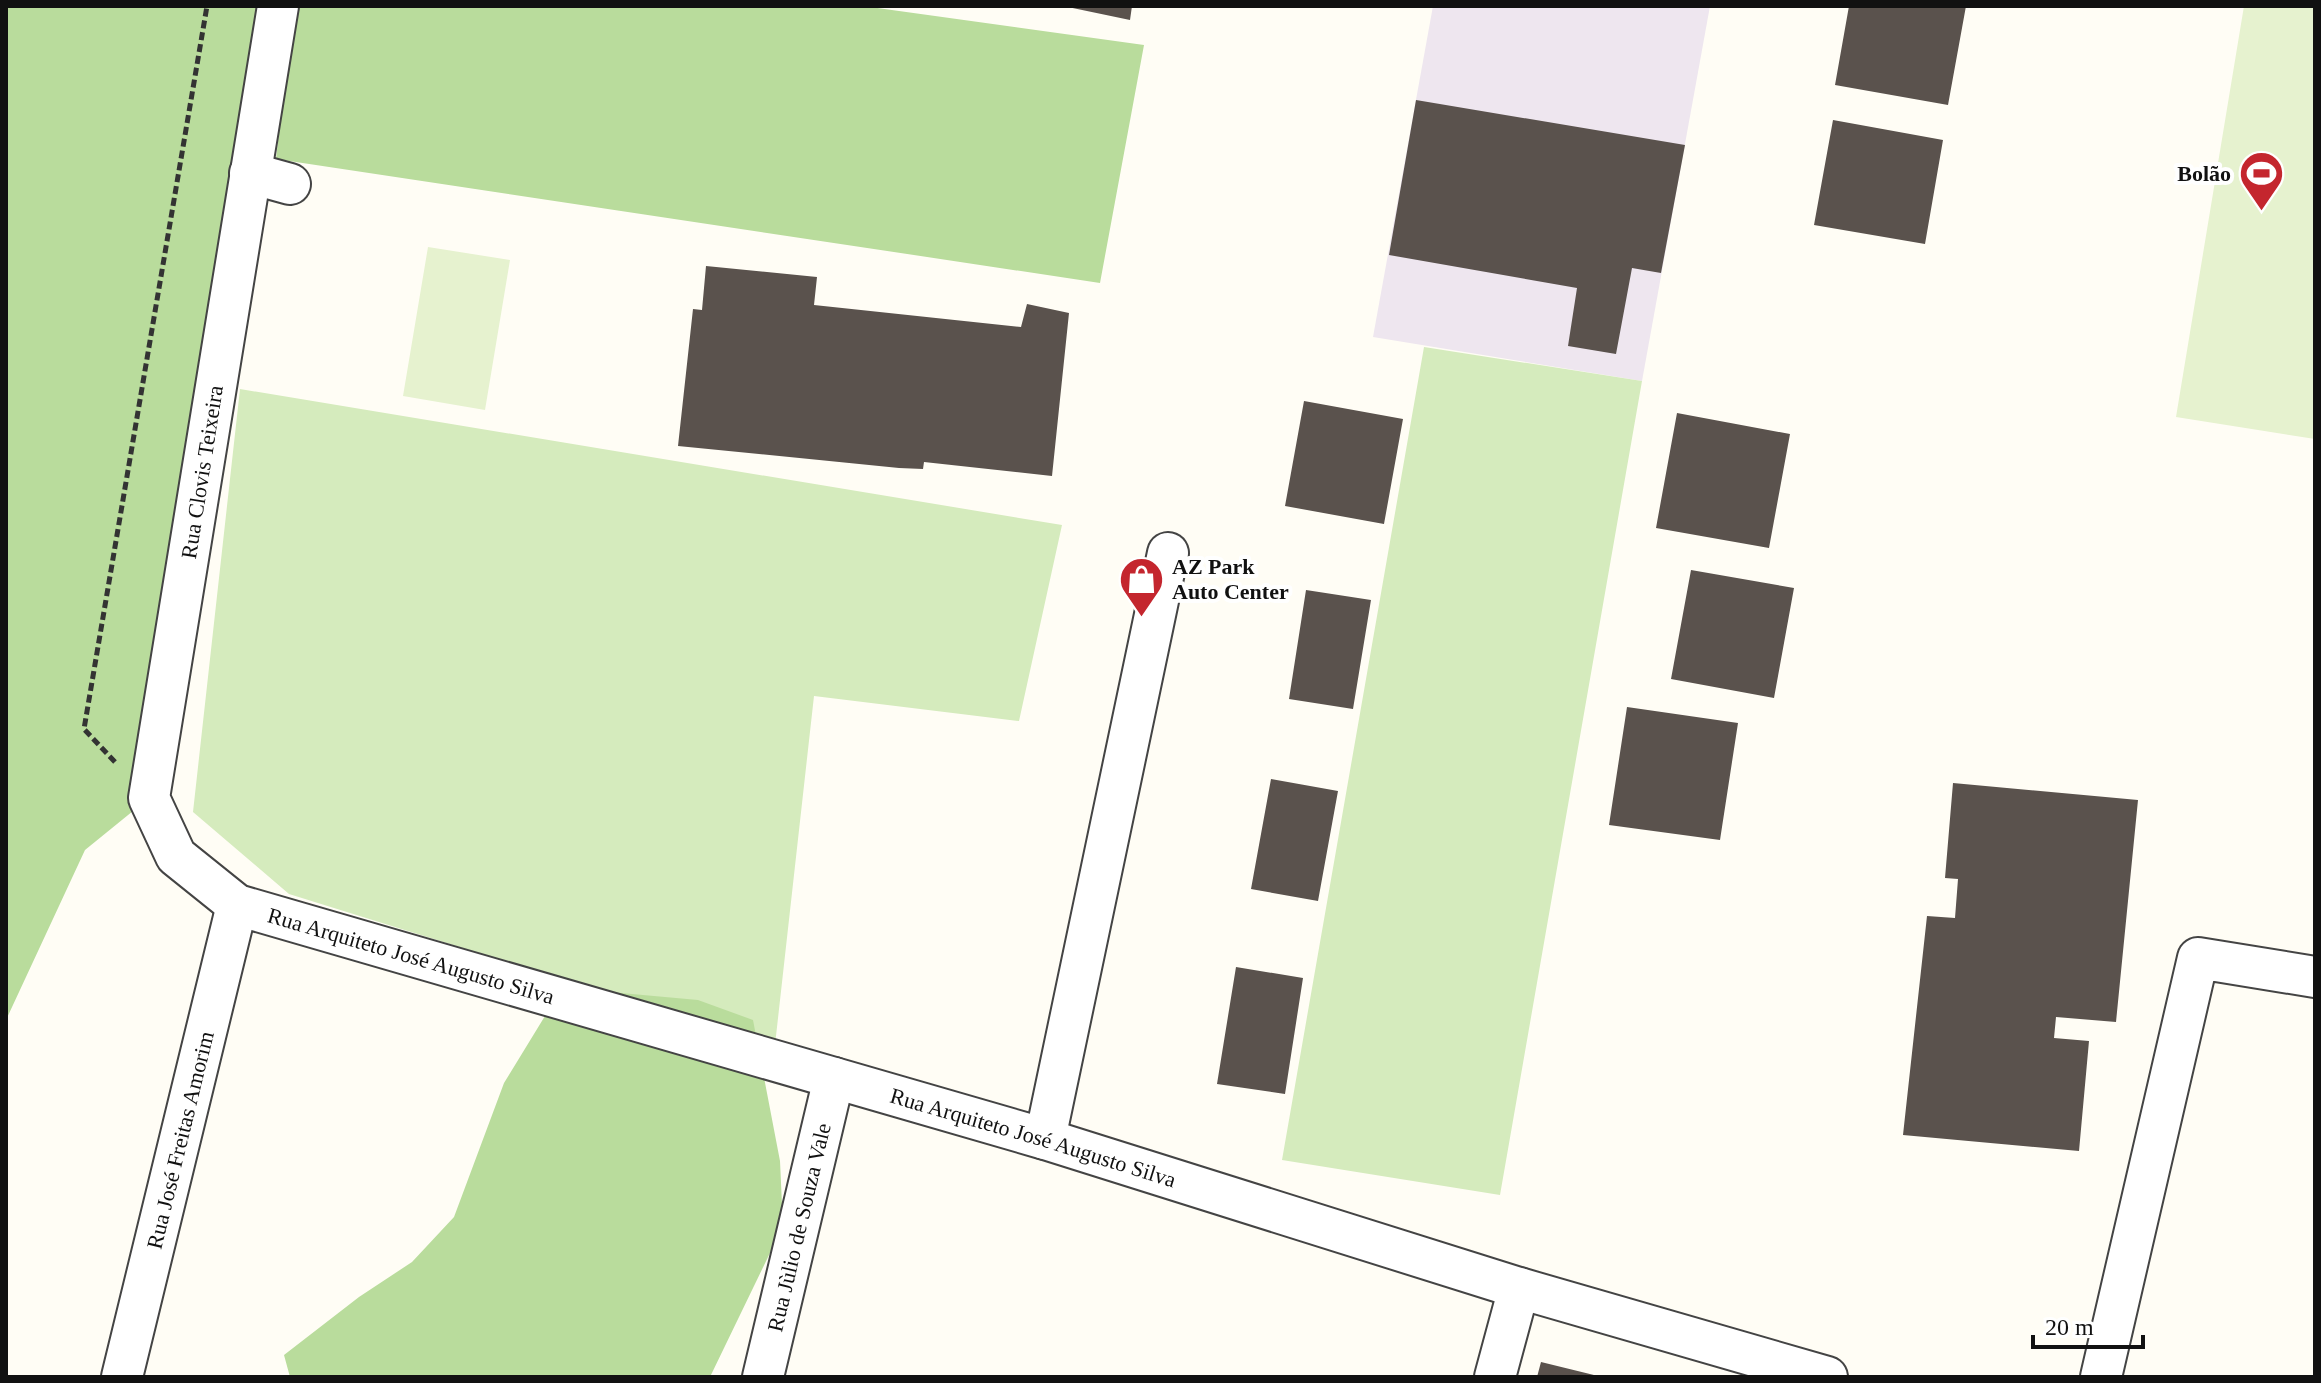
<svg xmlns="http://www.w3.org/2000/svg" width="2321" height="1383" viewBox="0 0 2321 1383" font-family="Georgia,serif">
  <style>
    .industrial { fill: #eee6ef }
    .green { fill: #d5ebbd }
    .forest { fill: #b9dc9c }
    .pitch { fill: #e6f2cf }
    .building { fill: #5a524d }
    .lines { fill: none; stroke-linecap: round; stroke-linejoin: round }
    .minor-casing { stroke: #444; stroke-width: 44 }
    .path { stroke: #333; stroke-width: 5; stroke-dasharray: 8 4; stroke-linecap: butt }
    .minor { stroke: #fff; stroke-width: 40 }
    .labels { text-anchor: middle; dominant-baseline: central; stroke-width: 8; stroke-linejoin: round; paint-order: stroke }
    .poi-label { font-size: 22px; font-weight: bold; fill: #111; stroke: #fff; text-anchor: end }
    .street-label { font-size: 22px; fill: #111; stroke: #fff }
  </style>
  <rect width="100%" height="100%" fill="#fffdf5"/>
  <path class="industrial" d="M1433 6H1710L1642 381 1373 337Z"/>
  <path class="green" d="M1424 347 1642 381 1500 1195 1282 1160Z
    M240 389 1062 525 1019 721 814 696 775 1045 289 894 193 812Z"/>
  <path class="forest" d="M6 6H278L149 798 85 850 6 1020Z
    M293 6H863L1144 45 1100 283 276 159Z
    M610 992 698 1000 753 1020 780 1161 783 1226 710 1377H290L284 1355 359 1297 412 1262 454 1217 504 1083 545 1016Z"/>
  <path class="pitch" d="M2244 6H2315V439L2176 417Z
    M428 247 510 260 485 410 403 396Z"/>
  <path class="building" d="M1063 6H1132L1130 20Z
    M1849 6H1966L1948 105 1835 85Z
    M1416 100 1685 145 1661 273 1632 268 1616 354 1568 346 1577 288 1389 255Z
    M1833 120 1943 140 1925 244 1814 225Z
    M706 266 817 277 814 305 1021 327 1027 304 1069 313 1052 476 924 462 923 469 899 468 678 446 693 309 702 310Z
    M1304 401 1403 419 1384 524 1285 506Z
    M1677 413 1790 434 1769 548 1656 528Z
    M1691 570 1794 588 1774 698 1671 679Z
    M1306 590 1371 600 1353 709 1289 699Z
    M1627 707 1738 723 1720 840 1609 825Z
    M1271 779 1338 791 1318 901 1251 889Z
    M1953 783 2138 800 2116 1022 2056 1017 2054 1038 2089 1041 2079 1151 1903 1135 1927 916 1955 918 1958 879 1945 878Z
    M1236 967 1303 978 1285 1094 1217 1084Z
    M1541 1362 1598 1376V1377H1537Z"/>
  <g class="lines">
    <defs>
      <g id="minor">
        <path id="s1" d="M278 6 149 798 176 856 237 905 1045 1139 1519 1288 1827 1377"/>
        <path d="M250 173 290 184"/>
        <path d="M1045 1139 1168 553"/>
        <path id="s2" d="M122 1377 237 905"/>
        <path id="s3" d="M763 1377 834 1078"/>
        <path d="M1495 1377 1519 1288"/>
        <path d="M2101 1377 2198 958 2315 977"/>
      </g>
    </defs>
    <use href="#minor" class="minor-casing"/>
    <path class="path" d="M115 762 84 729 207 6"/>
    <use href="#minor" class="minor"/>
  </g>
  <defs>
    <symbol id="stadium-pin" viewBox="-11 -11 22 30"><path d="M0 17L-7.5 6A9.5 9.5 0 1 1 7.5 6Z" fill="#c4262e" stroke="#fff"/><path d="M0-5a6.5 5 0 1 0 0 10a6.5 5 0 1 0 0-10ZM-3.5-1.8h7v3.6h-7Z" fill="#fff"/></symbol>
    <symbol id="shop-pin" viewBox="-11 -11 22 30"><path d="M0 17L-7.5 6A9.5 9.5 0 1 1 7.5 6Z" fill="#c4262e" stroke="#fff"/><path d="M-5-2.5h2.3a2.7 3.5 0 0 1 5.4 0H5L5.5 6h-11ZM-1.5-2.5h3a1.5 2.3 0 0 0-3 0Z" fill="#fff"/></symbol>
  </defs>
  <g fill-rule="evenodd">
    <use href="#stadium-pin" x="2236" y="148" width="51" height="69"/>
    <use href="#shop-pin" x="1116" y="554" width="51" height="69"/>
  </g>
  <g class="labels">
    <g class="poi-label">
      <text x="2231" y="173">Bolão</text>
      <text x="1172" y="566" text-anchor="start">AZ Park<tspan x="1172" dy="25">Auto Center</tspan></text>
    </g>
    <g class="street-label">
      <text transform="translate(202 472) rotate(-81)">Rua Clovis Teixeira</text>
      <text stroke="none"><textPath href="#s1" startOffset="1126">Rua Arquiteto José Augusto Silva</textPath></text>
      <text stroke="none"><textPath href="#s1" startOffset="1774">Rua Arquiteto José Augusto Silva</textPath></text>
      <text stroke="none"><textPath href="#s2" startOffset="244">Rua José Freitas Amorim</textPath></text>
      <text stroke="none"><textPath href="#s3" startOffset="154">Rua Jùlio de Souza Vale</textPath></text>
    </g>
  </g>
  <rect width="2321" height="1383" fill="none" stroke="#111111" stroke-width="16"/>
  <path d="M2033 1335v12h110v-12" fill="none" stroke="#111111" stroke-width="4"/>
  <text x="2045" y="1335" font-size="24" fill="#111111" stroke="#ffffff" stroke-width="6" paint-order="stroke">20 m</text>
</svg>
